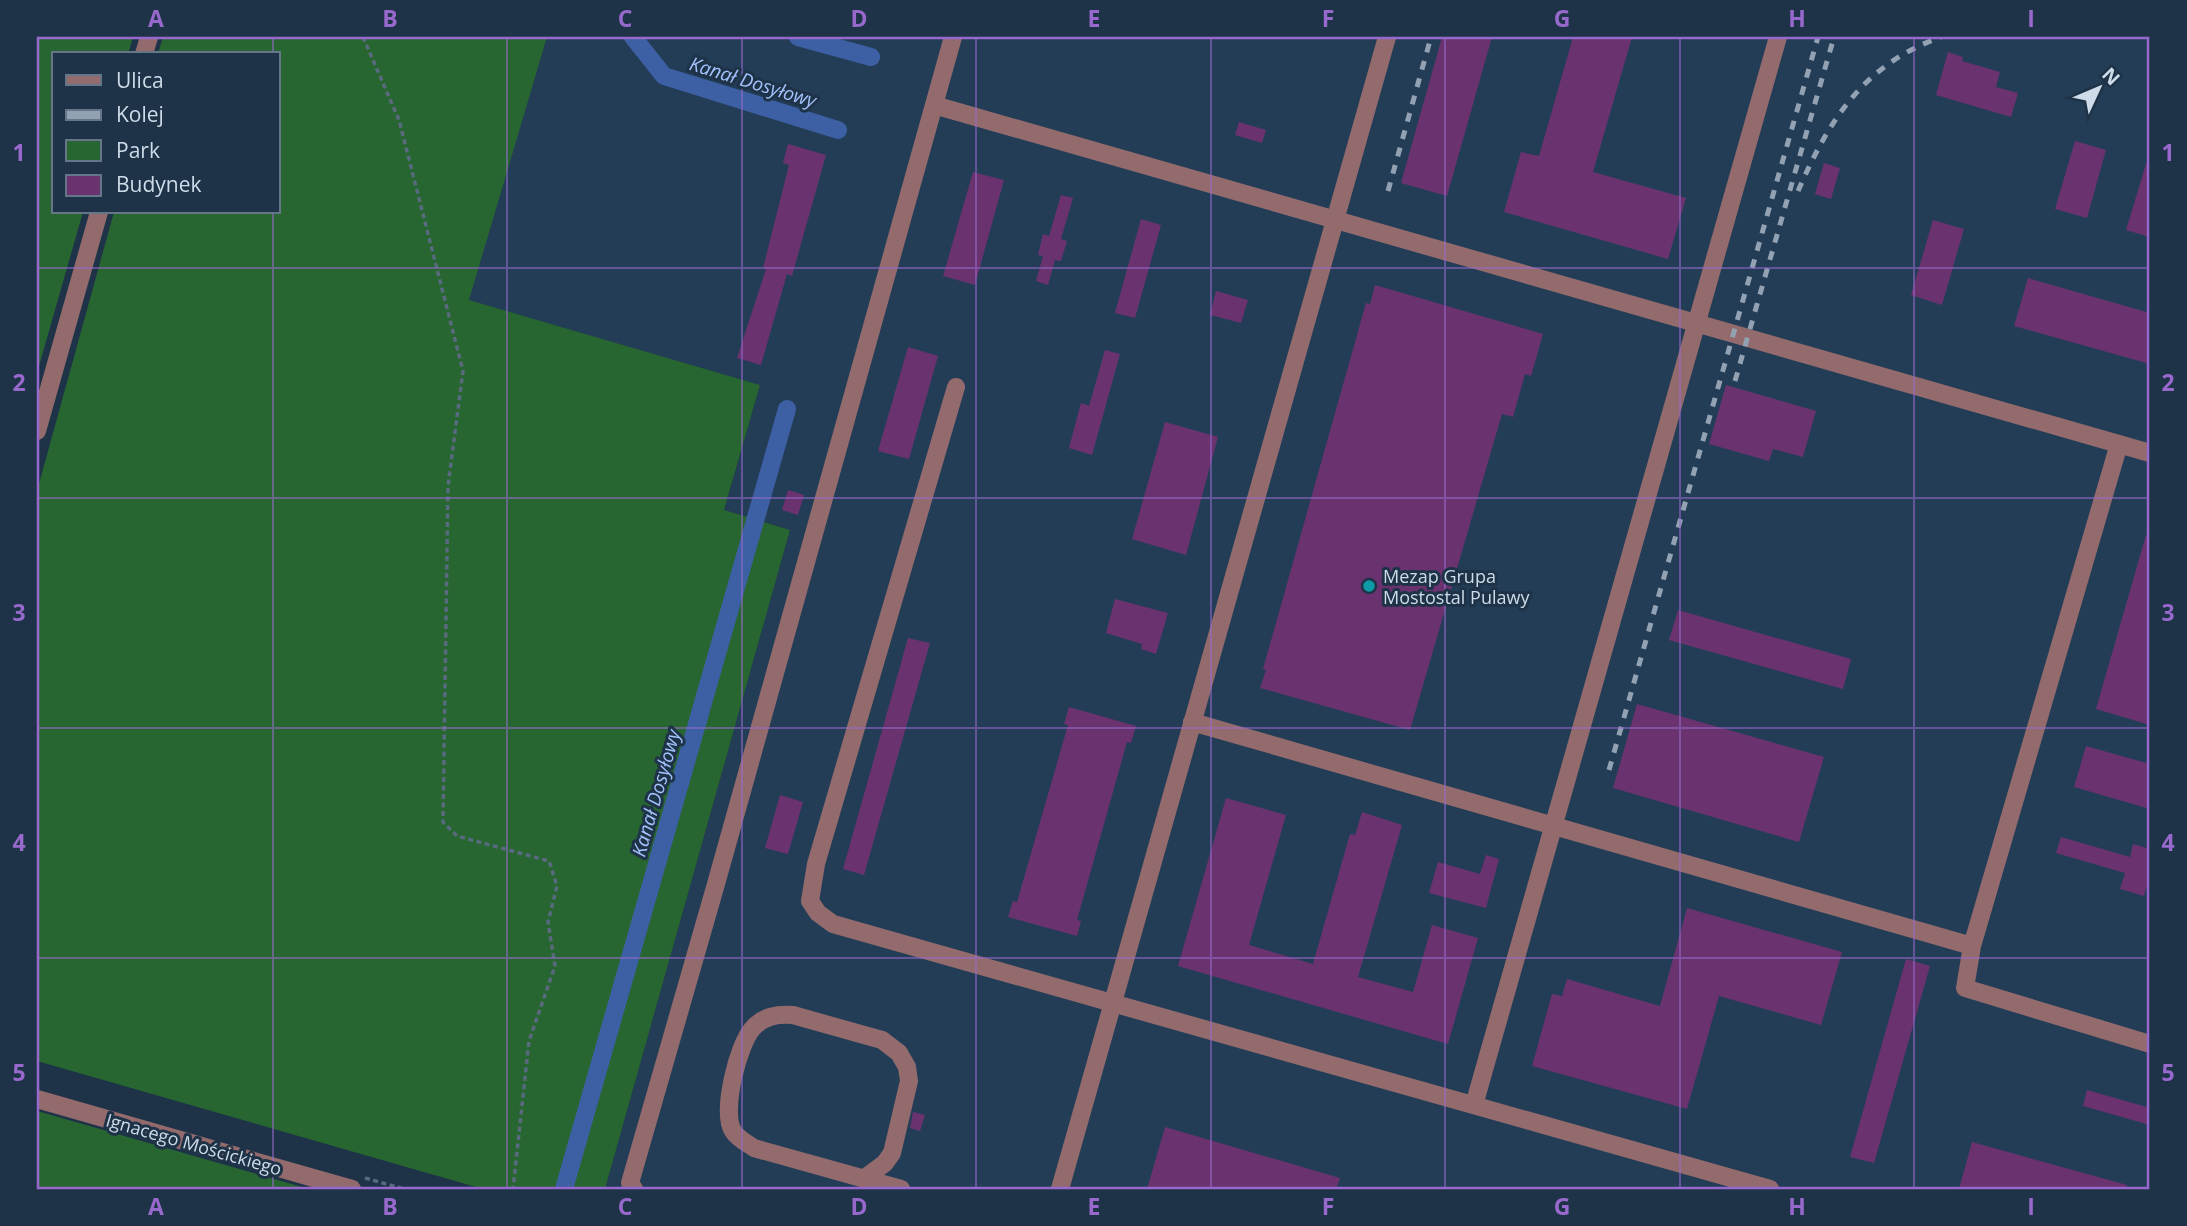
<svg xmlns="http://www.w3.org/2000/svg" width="2187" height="1226" viewBox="0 0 2187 1226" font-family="'Open Sans',sans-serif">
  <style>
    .built { fill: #233d57 }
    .green { fill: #286631 }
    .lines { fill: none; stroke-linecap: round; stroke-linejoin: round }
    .canal { stroke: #3d5fa3; stroke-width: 18 }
    .building { fill: #6a3370 }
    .path { stroke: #586a7d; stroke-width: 3.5; stroke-dasharray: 5 3.5; stroke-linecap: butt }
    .minor { stroke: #946b6d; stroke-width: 18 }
    .rail { stroke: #93a2b2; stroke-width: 5; stroke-dasharray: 9 9; stroke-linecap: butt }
    .grid { fill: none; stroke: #9869cd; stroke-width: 2; stroke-opacity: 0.55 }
    .culture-dot { fill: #0f9aa8; stroke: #1e3348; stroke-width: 2.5 }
    .labels { text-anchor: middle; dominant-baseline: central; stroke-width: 6; stroke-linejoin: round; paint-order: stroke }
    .poi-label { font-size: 18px; fill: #cedbe8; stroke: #1e3348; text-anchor: start }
    .street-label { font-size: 18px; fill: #cedbe8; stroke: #1e3348 }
    .water-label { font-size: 19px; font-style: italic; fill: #a4c2fc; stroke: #1e3348 }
    .neatline { fill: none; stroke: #9869cd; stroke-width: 2.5 }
    .grid-label { font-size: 23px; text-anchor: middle; font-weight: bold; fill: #9869cd }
  </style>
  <rect width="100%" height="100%" fill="#1e3348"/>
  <path class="built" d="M547 37H2150V1189H605L790 530 724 511 760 385 468 300Z"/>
  <path class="green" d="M37 37H133L128 54H54V212H83L37 373Z
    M163 37H547L469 300 760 385 724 510 790 530 605 1189H483L37 1061V491L114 212H278V54H158Z
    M37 1111 309 1189H37Z"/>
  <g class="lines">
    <path class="canal" d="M633 37 664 76 838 130
      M798 37 871 57
      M564 1189 787 409"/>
  </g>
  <path class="building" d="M1442 37H1492L1447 196 1401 183Z
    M1573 37H1632L1593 172 1686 198 1668 259 1504 212 1521 152 1539 156Z
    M1948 52 1963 57 1962 61 2000 72 1996 87 2018 93 2011 117 1936 95Z
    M1239 122 1266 130 1262 143 1235 135Z
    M2075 141 2106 150 2087 218 2055 209Z
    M788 144 826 155 792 276 787 274 761 365 737 358 766 269 763 268 789 165 783 163Z
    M1824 163 1840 168 1831 199 1815 194Z
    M2146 164H2150V237L2126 230Z
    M973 172 1004 180 975 285 943 276Z
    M1061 195 1073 198 1061 239 1067 241 1061 261 1055 260 1048 285 1036 281 1043 256 1038 255 1043 234 1049 236Z
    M1141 219 1161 225 1135 318 1115 313Z
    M1933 220 1964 229 1942 305 1911 295Z
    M2028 278 2150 313V364L2014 326Z
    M1375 285 1543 334 1531 376 1525 374 1513 417 1502 414 1410 730 1260 688 1266 670 1263 669 1366 303 1370 304Z
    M1216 291 1248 300 1241 323 1210 315Z
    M908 347 938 356 909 459 878 451Z
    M1105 350 1120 354 1092 455 1069 448 1081 403 1089 406Z
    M1726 385 1816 411 1803 457 1773 449 1769 461 1709 444Z
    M1165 422 1218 437 1186 555 1132 539Z
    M788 490 804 495 798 515 782 510Z
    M2146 535H2150V725L2096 709Z
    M1115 599 1168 613 1156 654 1141 649 1142 644 1106 633Z
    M1678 610 1851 659 1843 689 1669 640Z
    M908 638 930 643 864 875 843 869Z
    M1637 704 1824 757 1799 842 1613 788Z
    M1069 707 1136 726 1131 743 1127 742 1077 920 1081 921 1077 936 1008 917 1013 901 1017 902 1068 725 1064 724Z
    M2086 746 2150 764V809L2074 787Z
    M780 795 803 802 788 854 765 848Z
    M1226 798 1286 815 1249 945 1313 964 1350 834 1355 835 1362 812 1402 825 1358 977 1413 992 1432 925 1478 938 1448 1044 1178 966Z
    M2061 837 2130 857 2133 844 2150 849V874L2144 896 2120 889 2125 873 2056 853Z
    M1486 855 1499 859 1486 908 1429 893 1438 862 1480 874Z
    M1687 908 1842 952 1821 1025 1719 996 1687 1109 1532 1066 1552 994 1562 996 1567 979 1660 1006Z
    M1906 959 1930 966 1874 1163 1850 1157Z
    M2087 1090 2150 1108V1125L2083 1106Z
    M913 1112 925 1115 920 1131 910 1128Z
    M1165 1127 1340 1178 1336 1189H1147Z
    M1972 1142 2127 1185 2126 1189H1959Z"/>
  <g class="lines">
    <path class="path" d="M363 37 399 120 463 371 448 486 443 822 457 836 549 861 557 886 548 922 555 966 529 1041 513 1189
      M365 1178 404 1189"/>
    <path class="minor" d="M144 54 149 37
      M934 105 2150 453
      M956 387 816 864 810 901 818 913 833 924 1770 1189
      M37 431 99 212
      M2119 444 1972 946 1965 988 2150 1044
      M1192 722 1972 946
      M37 1099 352 1189
      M1474 1105 1778 37
      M865 1178 885 1163 892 1153 909 1081 907 1067 899 1053 882 1040 793 1015C777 1014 764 1016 753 1028 738 1044 721 1112 733 1131 738 1139 747 1143 754 1148L901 1189
      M634 1189 630 1183 716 884 953 37
      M1060 1189 1387 37"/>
    <path class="rail" d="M1388 191 1431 37
      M1798 191C1829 120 1864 64 1941 37
      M1735 381 1834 37
      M1609 770 1818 37"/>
  </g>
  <path class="grid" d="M273 37V54M507 37V1189M742 37V1189M976 37V1189M1211 37V1189M1445 37V1189M1680 37V1189M1914 37V1189M273 212V1189M37 268H2150M37 498H2150M37 728H2150M37 958H2150"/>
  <circle class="culture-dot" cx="1369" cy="586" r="7"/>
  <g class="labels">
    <g class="poi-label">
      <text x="1383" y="576">Mezap Grupa<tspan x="1383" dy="21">Mostostal Pulawy</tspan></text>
    </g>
    <g class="street-label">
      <text transform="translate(194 1144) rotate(16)">Ignacego Mościckiego</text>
    </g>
    <g class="water-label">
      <text transform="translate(753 82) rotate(17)">Kanał Dosyłowy</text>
      <text transform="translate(656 793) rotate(-74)">Kanał Dosyłowy</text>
    </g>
  </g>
  <rect width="2187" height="1226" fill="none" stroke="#1e3348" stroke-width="77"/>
  <rect x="52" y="52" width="228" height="161" fill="#1e3348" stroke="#647688" stroke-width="2"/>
  <rect x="66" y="75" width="35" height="10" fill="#946b6d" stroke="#647688" stroke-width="2"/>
  <text x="116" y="88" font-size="21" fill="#cedbe8">Ulica</text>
  <rect x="66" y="110" width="35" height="10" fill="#93a2b2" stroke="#647688" stroke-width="2"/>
  <text x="116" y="122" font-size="21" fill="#cedbe8">Kolej</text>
  <rect x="66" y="140" width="35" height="21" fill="#286631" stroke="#647688" stroke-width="2"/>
  <text x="116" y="158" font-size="21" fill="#cedbe8">Park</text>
  <rect x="66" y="175" width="35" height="21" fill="#6a3370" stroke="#647688" stroke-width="2"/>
  <text x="116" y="192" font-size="21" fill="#cedbe8">Budynek</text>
  <g transform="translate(2099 88) rotate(46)" stroke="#1e3348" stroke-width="5" paint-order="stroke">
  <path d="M0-5L12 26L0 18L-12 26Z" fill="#cedbe8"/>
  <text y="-10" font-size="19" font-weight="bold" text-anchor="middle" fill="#cedbe8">N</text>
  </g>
  <rect x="38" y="38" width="2110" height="1150" class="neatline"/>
  <g class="grid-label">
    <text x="156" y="27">A</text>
    <text x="390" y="27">B</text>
    <text x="625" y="27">C</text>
    <text x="859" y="27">D</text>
    <text x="1094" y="27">E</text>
    <text x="1328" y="27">F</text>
    <text x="1562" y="27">G</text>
    <text x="1797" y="27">H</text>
    <text x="2031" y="27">I</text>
    <text x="19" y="161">1</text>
    <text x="2168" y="161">1</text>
    <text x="19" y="391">2</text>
    <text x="2168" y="391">2</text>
    <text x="19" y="621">3</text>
    <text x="2168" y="621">3</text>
    <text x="19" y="851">4</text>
    <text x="2168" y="851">4</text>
    <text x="19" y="1081">5</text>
    <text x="2168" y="1081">5</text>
    <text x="156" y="1215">A</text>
    <text x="390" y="1215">B</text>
    <text x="625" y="1215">C</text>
    <text x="859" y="1215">D</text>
    <text x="1094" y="1215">E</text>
    <text x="1328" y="1215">F</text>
    <text x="1562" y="1215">G</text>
    <text x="1797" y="1215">H</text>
    <text x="2031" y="1215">I</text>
  </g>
</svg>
